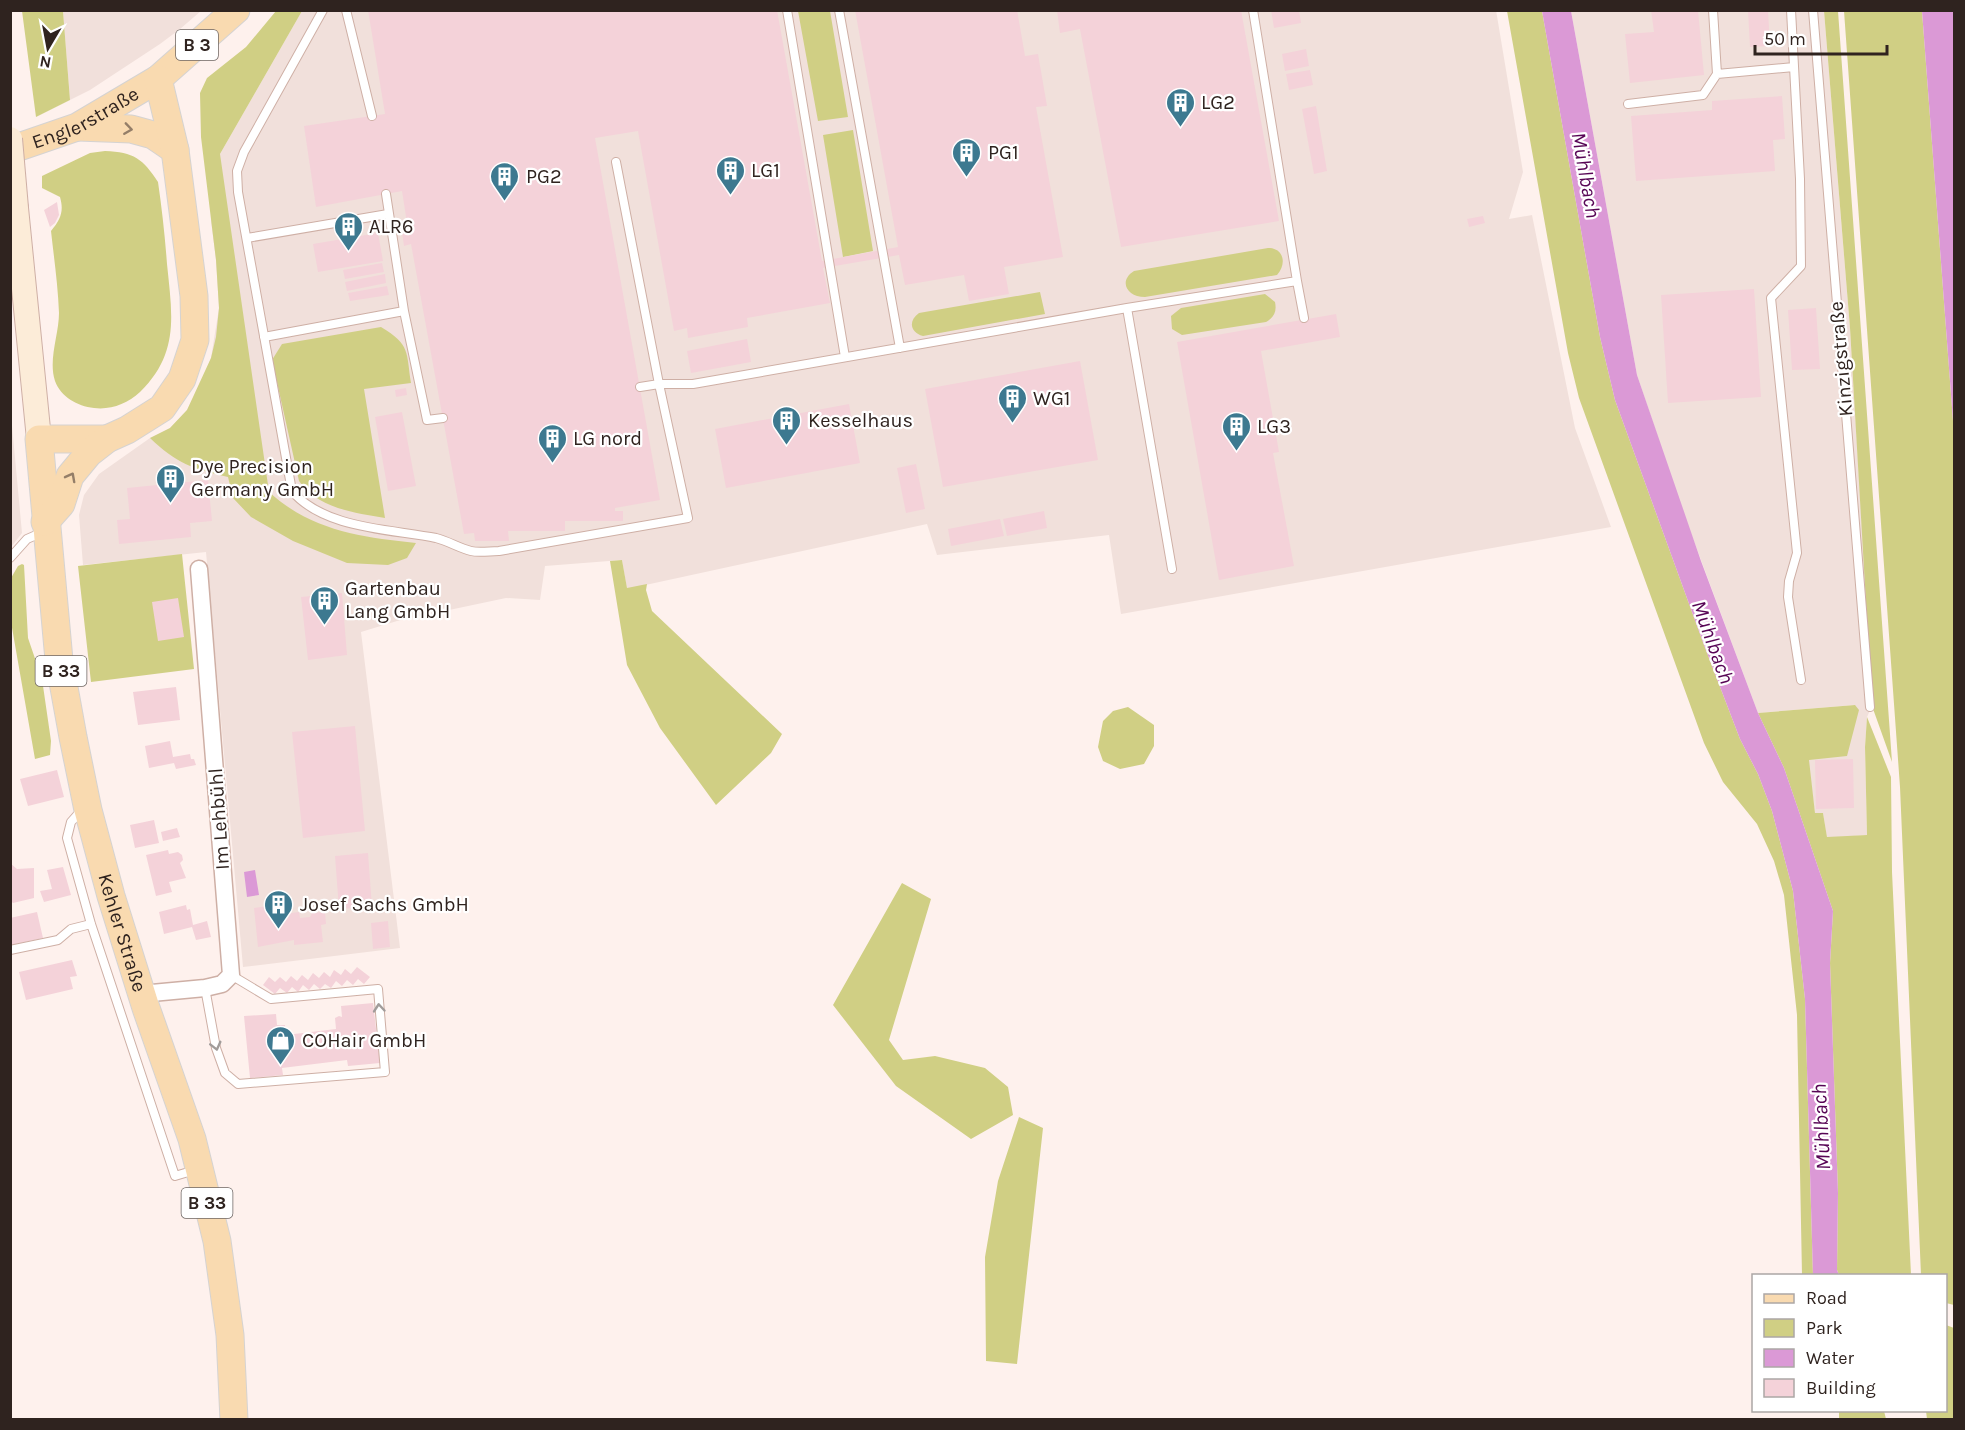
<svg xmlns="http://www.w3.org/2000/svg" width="1965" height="1430" viewBox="0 0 1965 1430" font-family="Karla,sans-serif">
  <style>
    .built { fill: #f1e0db }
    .green { fill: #d0cf84 }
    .water { fill: #db99d6 }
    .building { fill: #f4d2d9 }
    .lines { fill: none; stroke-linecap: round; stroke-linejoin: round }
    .service-casing { stroke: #ceafa5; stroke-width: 10 }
    .minor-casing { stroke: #ceafa5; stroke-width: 19 }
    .secondary-casing { stroke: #ceafa5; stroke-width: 26 }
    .primary-casing { stroke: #d5d3d2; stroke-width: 29 }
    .service { stroke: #fff; stroke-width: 8 }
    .minor { stroke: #fff; stroke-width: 16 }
    .secondary { stroke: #fcecd8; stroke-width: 24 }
    .primary { stroke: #f9dab0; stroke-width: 27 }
    .secondary-bridge-casing { stroke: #ceafa5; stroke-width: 26; stroke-linecap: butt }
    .secondary-bridge { stroke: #fcecd8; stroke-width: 24 }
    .oneway { stroke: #947e68 }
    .oneway2 { stroke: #a19c9a }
    .labels { text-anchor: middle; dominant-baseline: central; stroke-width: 4.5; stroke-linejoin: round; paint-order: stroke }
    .shield { fill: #fff; stroke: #6d6562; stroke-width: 1.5 }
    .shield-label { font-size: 18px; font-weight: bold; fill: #2f231f }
    .poi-label { font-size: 20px; fill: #2f231f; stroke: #fff; text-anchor: start }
    .street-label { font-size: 20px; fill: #2f231f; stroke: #fff }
    .water-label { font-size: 21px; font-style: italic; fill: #570555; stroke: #fff }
  </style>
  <rect width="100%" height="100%" fill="#fef1ed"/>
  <path class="built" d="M1496 10 1523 172 1509 219 1532 215 1575 428 1611 527 1121 614 1109 535 937 555 927 524 627 589 622 560 545 566 540 600 506 598 397 621 361 632 400 948 243 967 206 552 83 565 79 515 84 495 99 474 150 438 170 428 187 410 202 381 211 358 219 308 216 260 211 221 220 154 302 11Z
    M63 11V10L201 11 180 29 160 44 90 90 70 100Z
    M1571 11H1824L1850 328 1873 704 1867 717 1865 747 1867 835 1827 838 1823 813 1815 814 1808 760 1854 705 1758 713 1682 509 1637 375Z
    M10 404 22 533 11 547H10Z"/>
  <path class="green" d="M22 11H63L70 100 36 117Z
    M276 11H302L220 154 269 492C312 531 361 537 416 543L407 558 388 565 347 563 293 541 251 517 233 498 228 477C193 469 176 463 150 438L170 428 187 410 211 358 216 337 219 308 216 260 201 137 200 93 207 78 246 47Z
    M798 11H830L848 117 818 121Z
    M1507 11H1542L1600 337 1615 400 1704 645 1740 739 1758 774 1772 811 1793 891 1805 999 1813 1275H1802L1797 1015 1784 895 1774 861 1757 824 1723 782 1704 743 1579 398 1568 353Z
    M1824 11H1838L1892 762 1872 706 1850 328Z
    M1844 11H1922L1954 434V1305L1946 1303V1276L1921 1275 1900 787Z
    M853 130 873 251 843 257 823 135Z
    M105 151C134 152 143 159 158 182 162 209 165 237 167 264 172 314 180 353 140 392 127 404 111 410 94 408 77 406 61 397 55 381 48 360 59 334 59 313 58 286 54 258 51 231 61 219 64 211 60 197L42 188V176L90 153Z
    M1268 248C1284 248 1287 264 1277 275L1145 297C1127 297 1118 281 1134 271Z
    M1040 292 1045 314 923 336C910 332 908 321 919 313Z
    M1265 294 1275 302C1277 312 1274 317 1266 322L1182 335 1172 329 1171 316 1181 308Z
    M381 327C411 345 406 352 411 383L364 389 385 518C354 513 318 508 299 481L272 360 282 344Z
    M182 554 194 669 91 682 78 566Z
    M622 560 627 588 647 584 646 590 652 611 782 734 771 753 716 805 660 728 627 665 610 561Z
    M22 564 24 565 28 638 42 679 51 741 50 755 35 759 11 622V578L18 566Z
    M1855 705 1859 710 1847 756 1809 760 1815 813H1823L1827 837 1867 835 1865 747 1867 717 1891 777 1892 872 1911 1275H1839L1837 1270 1838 1193 1830 963 1833 911 1784 768 1758 713Z
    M1128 707 1154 725V746L1144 764 1120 769 1103 761 1098 747 1103 721 1113 711Z
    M902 883 931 899 889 1040 903 1060 935 1056 985 1068 1008 1087 1013 1115 971 1139 896 1086 833 1005Z
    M1019 1117 1043 1128 1017 1364 986 1361 985 1257 998 1181Z
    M1946 1325 1954 1328V1419H1927L1926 1411 1946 1410Z
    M1839 1411H1884L1886 1419 1839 1420Z"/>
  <path class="water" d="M1542 11H1571L1637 375 1701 561 1758 713 1784 768 1833 911 1830 963 1838 1193 1837 1270 1839 1275H1813L1805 999 1793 891 1772 811 1758 774 1740 739 1704 645 1615 400 1600 337Z
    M1922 11H1954V434Z
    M255 870 259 895 247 897 244 872Z"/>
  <path class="building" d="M368 10H777L822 261 898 247 855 10H1017L1025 56 1038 54 1047 106 1036 107 1063 257 1004 267 1009 294 969 301 964 275 905 285 899 255 823 268 830 303 747 318 748 327 688 338 687 328 674 331 638 131 595 138 660 500 615 508V511H623V521H565V531H508L509 541H475L474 533 464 534 411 244 404 246 401 225 407 223 402 191 316 207 304 126 385 114Z
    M1057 10H1241L1279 221 1121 247 1080 29 1060 33Z
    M1271 10H1299L1301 23 1274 28Z
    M1651 10H1698L1704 75 1630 83 1625 34 1654 32Z
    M1748 10H1768L1770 46 1750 47Z
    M1306 49 1309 66 1285 71 1282 54Z
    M1310 70 1313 85 1289 90 1286 74Z
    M1782 96 1785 139 1773 140 1775 171 1636 181 1631 116 1712 110V101Z
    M1316 106 1327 171 1314 174 1302 109Z
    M57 202 59 215 55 223 50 227 44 210Z
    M1483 216 1485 223 1469 227 1467 219Z
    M378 233 383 261 318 272 313 244Z
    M382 263 384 272 345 279 343 270Z
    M385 274 386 283 347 291 345 282Z
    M387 286 389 295 350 301 348 293Z
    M1754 289 1761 397 1668 403 1661 295Z
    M1816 308 1820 369 1792 370 1788 310Z
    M1336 314 1340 337 1261 351 1279 452 1273 453 1294 566 1219 580 1177 342Z
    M747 339 751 362 691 373 687 351Z
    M1080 361 1098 460 943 487 925 389Z
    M406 388 407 395 396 397 395 390Z
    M849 404 860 463 726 488 715 429Z
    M402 412 416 486 388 491 375 417Z
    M916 464 925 509 906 513 897 468Z
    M208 480 212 521 190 523 191 537 119 544 117 520 130 519 127 488Z
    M1044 511 1047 528 1007 536 1003 519Z
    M1000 519 1004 536 951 546 948 529Z
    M342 593 347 655 308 660 301 597Z
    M178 598 184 637 158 641 152 602Z
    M176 687 180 720 138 725 133 692Z
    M355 726 365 831 303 838 292 732Z
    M170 741 173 757 190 754 191 759H194L196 765 176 769 174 763 149 768 145 746Z
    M1853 759 1854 808 1816 809 1815 760Z
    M57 770 64 797 28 806 20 779Z
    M154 820 159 843 135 848 130 825Z
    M177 828 180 837 163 841 161 832Z
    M168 850 169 854 178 852 182 855 183 860 180 863 186 878 169 882 172 892 156 896 146 855Z
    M368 853 372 907 339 909 335 856Z
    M10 863 17 869 34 868V898L13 903 10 900Z
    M63 867 71 895 44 902 40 891 52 889 47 870Z
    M186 905 187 910 190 909 193 925 207 921 211 937 196 940 192 927 164 934 159 912Z
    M268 906 269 916 299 912 300 918 310 917 312 913 325 912 326 924 321 925 323 942 294 945V940L258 947 254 908Z
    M37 912 43 938 12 945 10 918Z
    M388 921 390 947 373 949 371 923Z
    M72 960 77 976 70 977 73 989 26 1000 19 972Z
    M357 967 370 977 364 984 358 979 353 985 347 980 342 986 336 981 331 988 325 984 320 989 314 984 309 990 303 985 298 992 292 987 287 993 280 988 275 994 263 985 269 977 275 982 280 977 286 982 291 976 297 981 302 975 308 980 313 973 319 978 324 972 330 977 334 970 341 975 345 969 351 974Z
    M373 1003 380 1063 348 1066 347 1060 282 1068 283 1075 250 1078 244 1016 276 1014 277 1025H285L286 1035 336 1029 335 1018 339 1016 342 1017 341 1006Z"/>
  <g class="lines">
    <defs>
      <path id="service" d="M323 10 244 152 237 171 238 192 292 491C324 529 391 529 436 538 448 541 459 548 471 551 479 553 490 551 499 551L688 518 659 384H693L1127 308 1297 281 1253 10
        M346 10 372 116
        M787 10 845 357
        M839 10 900 348
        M1791 10 1800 179 1801 266 1771 298 1797 553 1789 581 1788 597 1801 680
        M1813 10 1870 707
        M1717 74 1794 67
        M1628 104 1703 95 1717 74 1713 10
        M616 162 659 384 640 387
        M386 194 404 311 427 420 443 418
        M247 238 388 214
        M1297 281 1304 318
        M1127 308 1172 569
        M264 337 404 311
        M10 558 27 539 43 532
        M85 811 79 813 71 822 67 838 91 924 175 1176 195 1170
        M10 950 58 940 71 929 91 924
        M205 988 216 1048 225 1073 238 1084 385 1072 378 989 271 999 231 975"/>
      <path id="minor" d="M141 994 205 988 222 984 231 975 199 569"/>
      <path id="secondary" d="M16 208 39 439"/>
      <g id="primary">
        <path d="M78 127 131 129 153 135 175 150"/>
        <path id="s1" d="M10 150 77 127 158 79 236 10"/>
        <path id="s2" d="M107 439H39L59 660 73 737 88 810 111 896 146 1008 192 1139 217 1241 230 1335 234 1420"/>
        <path d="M45 522 61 504 70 476 89 453 107 439 127 430 162 408 182 379 195 340 194 296 175 150 158 79"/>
      </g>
    </defs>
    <use href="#service" class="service-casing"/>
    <use href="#minor" class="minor-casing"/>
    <use href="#secondary" class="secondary-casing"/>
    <use href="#primary" class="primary-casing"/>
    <use href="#service" class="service"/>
    <use href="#minor" class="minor"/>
    <use href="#secondary" class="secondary"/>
    <use href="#primary" class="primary"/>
    <defs>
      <path id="secondary-bridge" d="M10 139 16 208"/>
    </defs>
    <use href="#secondary-bridge" class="secondary-bridge-casing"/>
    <use href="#secondary-bridge" class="secondary-bridge"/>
  </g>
  <defs><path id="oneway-chevron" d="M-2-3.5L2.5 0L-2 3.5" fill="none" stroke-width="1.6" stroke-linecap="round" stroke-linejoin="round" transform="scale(1.5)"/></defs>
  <g class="oneway">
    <use href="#oneway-chevron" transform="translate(128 129) rotate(8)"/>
    <use href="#oneway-chevron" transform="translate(71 477) rotate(-62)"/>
  </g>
  <g class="oneway2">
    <use href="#oneway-chevron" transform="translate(379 1008) rotate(-95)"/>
    <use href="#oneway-chevron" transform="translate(216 1046) rotate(76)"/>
  </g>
  <defs>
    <symbol id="building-pin" viewBox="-11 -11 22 30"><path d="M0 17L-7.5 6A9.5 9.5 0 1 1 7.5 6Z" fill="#3d7990" stroke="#fff"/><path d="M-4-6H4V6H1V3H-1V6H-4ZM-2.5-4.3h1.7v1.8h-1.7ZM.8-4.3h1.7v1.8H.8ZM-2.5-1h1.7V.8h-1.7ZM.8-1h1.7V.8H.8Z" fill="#fff"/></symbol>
    <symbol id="shop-pin" viewBox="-11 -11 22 30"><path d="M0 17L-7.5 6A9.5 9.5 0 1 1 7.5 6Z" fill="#3d7990" stroke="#fff"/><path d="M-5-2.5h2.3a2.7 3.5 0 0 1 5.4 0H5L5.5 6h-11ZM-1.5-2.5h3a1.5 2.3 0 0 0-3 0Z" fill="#fff"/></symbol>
  </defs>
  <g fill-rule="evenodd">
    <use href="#building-pin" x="1164" y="86" width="33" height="45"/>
    <use href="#building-pin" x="950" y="136" width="33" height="45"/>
    <use href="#building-pin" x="714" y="154" width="33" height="45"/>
    <use href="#building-pin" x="488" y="160" width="33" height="45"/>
    <use href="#building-pin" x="332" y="210" width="33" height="45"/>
    <use href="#building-pin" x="996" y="382" width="33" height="45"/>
    <use href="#building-pin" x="770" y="404" width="33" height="45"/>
    <use href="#building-pin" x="1220" y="410" width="33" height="45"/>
    <use href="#building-pin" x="536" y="422" width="33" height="45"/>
    <use href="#building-pin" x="154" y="462" width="33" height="45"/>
    <use href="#building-pin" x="308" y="584" width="33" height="45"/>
    <use href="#building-pin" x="262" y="888" width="33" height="45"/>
    <use href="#shop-pin" x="264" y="1024" width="33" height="45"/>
  </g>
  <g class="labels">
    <g class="shield">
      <rect x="176" y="30" width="42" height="30" rx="4.5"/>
      <rect x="35.5" y="656" width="51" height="30" rx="4.5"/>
      <rect x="181.5" y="1188" width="51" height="30" rx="4.5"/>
    </g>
    <g class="shield-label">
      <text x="197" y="45">B 3</text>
      <text x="61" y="671">B 33</text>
      <text x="207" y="1203">B 33</text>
    </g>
    <g class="poi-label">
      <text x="1201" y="102">LG2</text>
      <text x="988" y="152">PG1</text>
      <text x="751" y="170">LG1</text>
      <text x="526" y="176">PG2</text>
      <text x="369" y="226">ALR6</text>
      <text x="1033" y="398">WG1</text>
      <text x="808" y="420">Kesselhaus</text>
      <text x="1257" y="426">LG3</text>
      <text x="573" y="438">LG nord</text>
      <text x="191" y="466">Dye Precision<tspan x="191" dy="23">Germany GmbH</tspan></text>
      <text x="345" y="588">Gartenbau<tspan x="345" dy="23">Lang GmbH</tspan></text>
      <text x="300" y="904">Josef Sachs GmbH</text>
      <text x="302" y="1040">COHair GmbH</text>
    </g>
    <g class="street-label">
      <text stroke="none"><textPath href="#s1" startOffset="82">Englerstraße</textPath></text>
      <text transform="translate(1841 359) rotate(-95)">Kinzigstraße</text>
      <text transform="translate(219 819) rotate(-94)">Im Lehbühl</text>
      <text stroke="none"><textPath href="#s2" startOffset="570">Kehler Straße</textPath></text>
    </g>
    <g class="water-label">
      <text transform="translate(1586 175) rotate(80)">Mühlbach</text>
      <text transform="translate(1713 642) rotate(70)">Mühlbach</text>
      <text transform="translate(1821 1127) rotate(-93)">Mühlbach</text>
    </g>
  </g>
  <rect width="1965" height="1430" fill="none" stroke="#2f231f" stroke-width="24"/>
  <rect x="1752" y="1274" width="195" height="138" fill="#ffffff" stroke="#aca7a5" stroke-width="1.5"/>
  <rect x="1764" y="1294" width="30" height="9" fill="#f9dab0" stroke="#aca7a5" stroke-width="1.5"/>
  <text x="1806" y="1304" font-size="18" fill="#2f231f">Road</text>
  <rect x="1764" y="1319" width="30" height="18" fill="#d0cf84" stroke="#aca7a5" stroke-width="1.5"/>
  <text x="1806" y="1334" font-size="18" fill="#2f231f">Park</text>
  <rect x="1764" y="1349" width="30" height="18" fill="#db99d6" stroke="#aca7a5" stroke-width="1.5"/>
  <text x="1806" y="1364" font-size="18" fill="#2f231f">Water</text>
  <rect x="1764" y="1379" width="30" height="18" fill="#f4d2d9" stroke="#aca7a5" stroke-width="1.5"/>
  <text x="1806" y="1394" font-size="18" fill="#2f231f">Building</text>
  <g transform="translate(48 48) rotate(190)" stroke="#ffffff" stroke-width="4.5" paint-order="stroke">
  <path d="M0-4.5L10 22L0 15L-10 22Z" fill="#2f231f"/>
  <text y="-9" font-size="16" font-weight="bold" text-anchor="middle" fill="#2f231f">N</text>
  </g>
  <path d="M1755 45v9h132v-9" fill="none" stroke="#2f231f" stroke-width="3"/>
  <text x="1764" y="45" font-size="18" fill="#2f231f" stroke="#ffffff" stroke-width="4.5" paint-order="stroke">50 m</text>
</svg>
